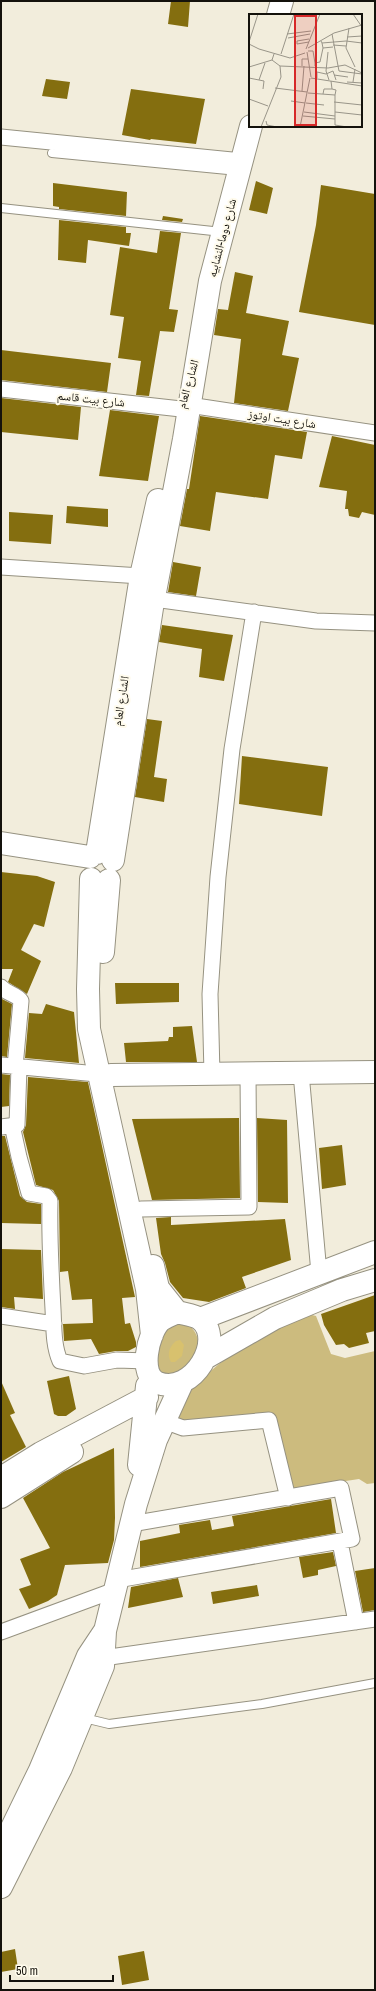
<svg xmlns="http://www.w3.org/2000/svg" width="376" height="1991" font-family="'Archivo Narrow','Noto Naskh Arabic',sans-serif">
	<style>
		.green { fill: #ccbb7e }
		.water { fill: #d8c16e }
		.building { fill: #846e0f }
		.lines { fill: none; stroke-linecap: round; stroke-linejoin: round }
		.lane-casing { stroke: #969281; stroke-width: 10 }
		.street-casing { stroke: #969281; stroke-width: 17 }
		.secondary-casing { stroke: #969281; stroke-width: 24 }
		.lane { stroke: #fff; stroke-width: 8 }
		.street { stroke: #fff; stroke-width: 15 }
		.secondary { stroke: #fff; stroke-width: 22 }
		.labels { text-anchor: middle; stroke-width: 4; stroke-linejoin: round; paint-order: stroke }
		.street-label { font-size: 12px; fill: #14120c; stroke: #fffbec }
		.inset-road { fill: none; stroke: #999589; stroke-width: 1 }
		.view { fill: #d62828; fill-opacity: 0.15; stroke: #d62828; stroke-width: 2 }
		.inset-edge { fill: none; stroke: #14120c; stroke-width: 2 }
	</style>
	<rect width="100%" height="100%" fill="#f2eddc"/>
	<path class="green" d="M312,1315l4,1 15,38 14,4 30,-7v132l-8,1 -8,-5 -66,10 -20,-72 -94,7 -5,-5 21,-35 24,-20 41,-29z
		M185,1322c11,8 14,15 14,29l-20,26 -20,-4 -5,-23c9,-15 12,-27 31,-28z"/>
	<path class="water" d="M180,1340l4,5 -2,11 -7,6h-4c-5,-8 -1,-16 5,-21z"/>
	<path class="building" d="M171,1h19l-2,26 -20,-3z
		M46,79l24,3 -3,17 -25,-3z
		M131,89l74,10 -9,45 -45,-5 -1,1 -28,-5z
		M256,181l17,7 -6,26 -18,-4z
		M53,183l74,9 -1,24 -67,-7v-2l-6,-1z
		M321,185l54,9v131l-76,-13 17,-87z
		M163,216l20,3 -1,3 -20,-2z
		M59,220l67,7v6h5l-2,13 -41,-6 -2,23 -28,-3z
		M160,231l21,2 -12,76 9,1 -4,22 -14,-1 -11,65 -13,-1 5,-34 -23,-3 6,-41 -14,-2 10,-68 37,6z
		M235,272l18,4 -7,37 43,8 -7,34 17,3 -11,53 -54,-8 7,-64 -27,-4 4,-26 10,1z
		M1,350l110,13 -4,29 -106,-12z
		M1,398l80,9 -3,33 -77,-8z
		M110,410l49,6 -11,65 -49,-5z
		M200,416l107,16 -5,27 -27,-4 -7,44 -52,-7 -6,39 -30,-5 7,-37h2z
		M332,436l43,9v70l-13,-3 -3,6 -10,-2 -1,-7h-3l2,-18 -28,-4z
		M67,506l41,3v18l-42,-4z
		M9,512l44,3 -2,29 -42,-3z
		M173,562l28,5 -5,29 -28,-4z
		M162,625l71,10 -9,46 -25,-4 3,-28 -43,-7z
		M147,719l15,2 -8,56 13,2 -3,23 -29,-5z
		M242,756l86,11 -6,49 -83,-12z
		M1,872l36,4 18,6 -11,45 -10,-3 -13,26 20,11 -14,33 -19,-12 5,-13h-12z
		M115,983h64v19l-63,2z
		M2,999l10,5 -5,53 -6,-1z
		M46,1004l28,8 5,51 -54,-5 4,-45 13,1z
		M192,1026l5,36h-71l-2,-19 44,-2 1,-4h4v-10z
		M1,1074l9,1 -1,31 -8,1z
		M28,1077l60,5 47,215 -13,1 3,26 5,-1 6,19v5l-8,4h-12l-17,3 -8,-15 -27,2 -1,-17 30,-1 -1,-24 -20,1 -4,-29 -8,1 -1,-71 -6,-11 -17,-5 -13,-53 3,-7z
		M239,1118l1,80 -88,2 -20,-81z
		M257,1118l30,2 1,83 -30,-1z
		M1,1136h4l15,60 7,6 14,2v20l-40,-1z
		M342,1145l4,40 -24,4 -3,-41z
		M171,1217v8l114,-6 6,41 -49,17 4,11 -37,14 -26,-4 -13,-16 -5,-19 -4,-9 -5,-36z
		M1,1249l40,1 2,49 -29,-2 1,12 -14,-2z
		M375,1295v36l-9,2 3,10 -20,5 -5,-4 -8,1 -12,-20 -3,-11z
		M69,1376l7,33 -10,7h-8l-4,-2 -7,-33z
		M1,1381l14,32 -5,2 16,32 -25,15z
		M114,1448l1,70 -1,22 -6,23 -43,2 -8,30 -9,6 -19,8 -10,-20 12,-4 -11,-26 30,-11 -27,-50 40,-26z
		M331,1499l5,34 -196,34v-26l40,-8 -1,-8 31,-5 2,10 22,-4 -2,-10z
		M333,1552l3,14 -18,4v5l-15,3 -4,-21z
		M375,1568v42l-12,2 -8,-41z
		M178,1578l5,19 -55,11 3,-21z
		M257,1585l2,11 -46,8 -2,-12z
		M15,1949l3,20 -17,3v-20z
		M144,1951l5,29 -27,5 -4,-29z"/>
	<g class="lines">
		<defs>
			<path id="lane" d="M52,153l186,18
				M1,208l221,24
				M84,1718l25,6 153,-20 113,-21"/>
			<path id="street" d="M1,137l241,24
				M1,389l180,20
				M189,405l186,28
				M1,567l140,9
				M154,599l162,22 59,2
				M1,987c6,7 16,7 20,14l-6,66
				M1,1065l107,10
				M301,1073l18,200
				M212,1074l-2,-80 8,-117 14,-128 22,-137
				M12,1125l7,32 10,36 17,3 4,5c-1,36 1,72 3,108 1,17 0,36 7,52l24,5 33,-6 30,1
				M1,1127l16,-2 2,-58
				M141,1209l108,-2 -1,-134
				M1,1316l53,8
				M164,1421l19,7 86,-8 19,78
				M340,1542l16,80
				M117,1580l235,-41 -11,-51 -210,36
				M1,1632l114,-42
				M103,1658l272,-39"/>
			<path id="secondary" d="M278,15l4,-14
				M1,843l89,14
				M97,853l44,-277 17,-76
				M113,860l39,-252 32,-169 26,-158 41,-155
				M91,879l-3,110 1,40 58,260 5,46
				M103,952l6,-72
				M111,1075l264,-3
				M153,1266l5,22 19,24
				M177,1312c6,2 17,3 23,7 26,20 -7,77 -42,64 -20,-7 -10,-50 2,-62 5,-4 12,-6 17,-9z
				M200,1319l175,-67
				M207,1357l68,-39 67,-28 33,-10
				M139,1465l8,-79
				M1,1478l40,-25 106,-56
				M1,1497l71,-45
				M1,1850l39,-80 48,-114 16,-24
				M1,1887l60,-119 42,-102 2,-35 31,-127 20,-64 26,-57"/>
		</defs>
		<use href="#lane" class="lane-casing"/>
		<use href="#street" class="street-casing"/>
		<use href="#secondary" class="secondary-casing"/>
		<use href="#lane" class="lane"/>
		<use href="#street" class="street"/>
		<use href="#secondary" class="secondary"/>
	</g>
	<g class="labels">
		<g class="street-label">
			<text transform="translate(222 238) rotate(-75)" y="4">شارع دوما-النشابيه</text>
			<text transform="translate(188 384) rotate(-74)" y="4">الشارع العام</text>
			<text transform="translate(91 399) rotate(6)" y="4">شارع بيت قاسم</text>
			<text transform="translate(282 419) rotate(9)" y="4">شارع بيت اوتوز</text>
			<text transform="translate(121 701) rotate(-81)" y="4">الشارع العام</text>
		</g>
	</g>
	<g transform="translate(249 14)">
		<rect width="113" height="113" fill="#f2eddc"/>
		<path class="inset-road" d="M104,0l9,13M100,14l-3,20 9,19M38,20l24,-3M83,20l7,37 23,3M98,23l15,-1M39,24l22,-4M72,27l1,2 24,-2M97,27l16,2M0,28l9,-28M73,29l1,5 10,-1M0,30l10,5 31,9 15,-5M48,30v-3l12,-2M48,30l12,-2M84,31l13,1M59,34l26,-15 28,-8M57,35l14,-35M59,37h5l2,12M58,38l4,25M79,38l-2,19 3,9M32,40l13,-40M31,52l48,2 17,-3 17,8M53,52v-7h6M66,52v-3l5,-1 3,-14M0,53l23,-7M85,61l14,2M0,64l15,3 -1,8M62,64l51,8M68,64v-6l9,2 7,-3 3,9M10,66l6,-17M98,68l15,1M104,68l2,-13M26,74l32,4M53,77l2,-25M59,79l27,2 1,-5 -4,-1 -1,-8M74,80l1,-5h8M86,81v30l12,2M0,85l19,7M42,87l14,2M85,88l28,3M57,89l18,2M55,98l31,4M86,98l27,3M54,102l32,3M17,107l1,4 10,2M12,113l20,-50 -1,-11 -8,-6 2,-6M51,113l10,-49"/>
		<path class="view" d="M46,2h21v109h-21z"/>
		<rect width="113" height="113" class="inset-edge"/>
	</g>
	<rect width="376" height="1991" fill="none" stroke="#14120c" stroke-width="4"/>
	<path d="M10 1975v6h103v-6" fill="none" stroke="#14120c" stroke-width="2"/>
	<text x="16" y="1975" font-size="12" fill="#14120c" stroke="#fffbec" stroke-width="3" paint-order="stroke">50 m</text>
</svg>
